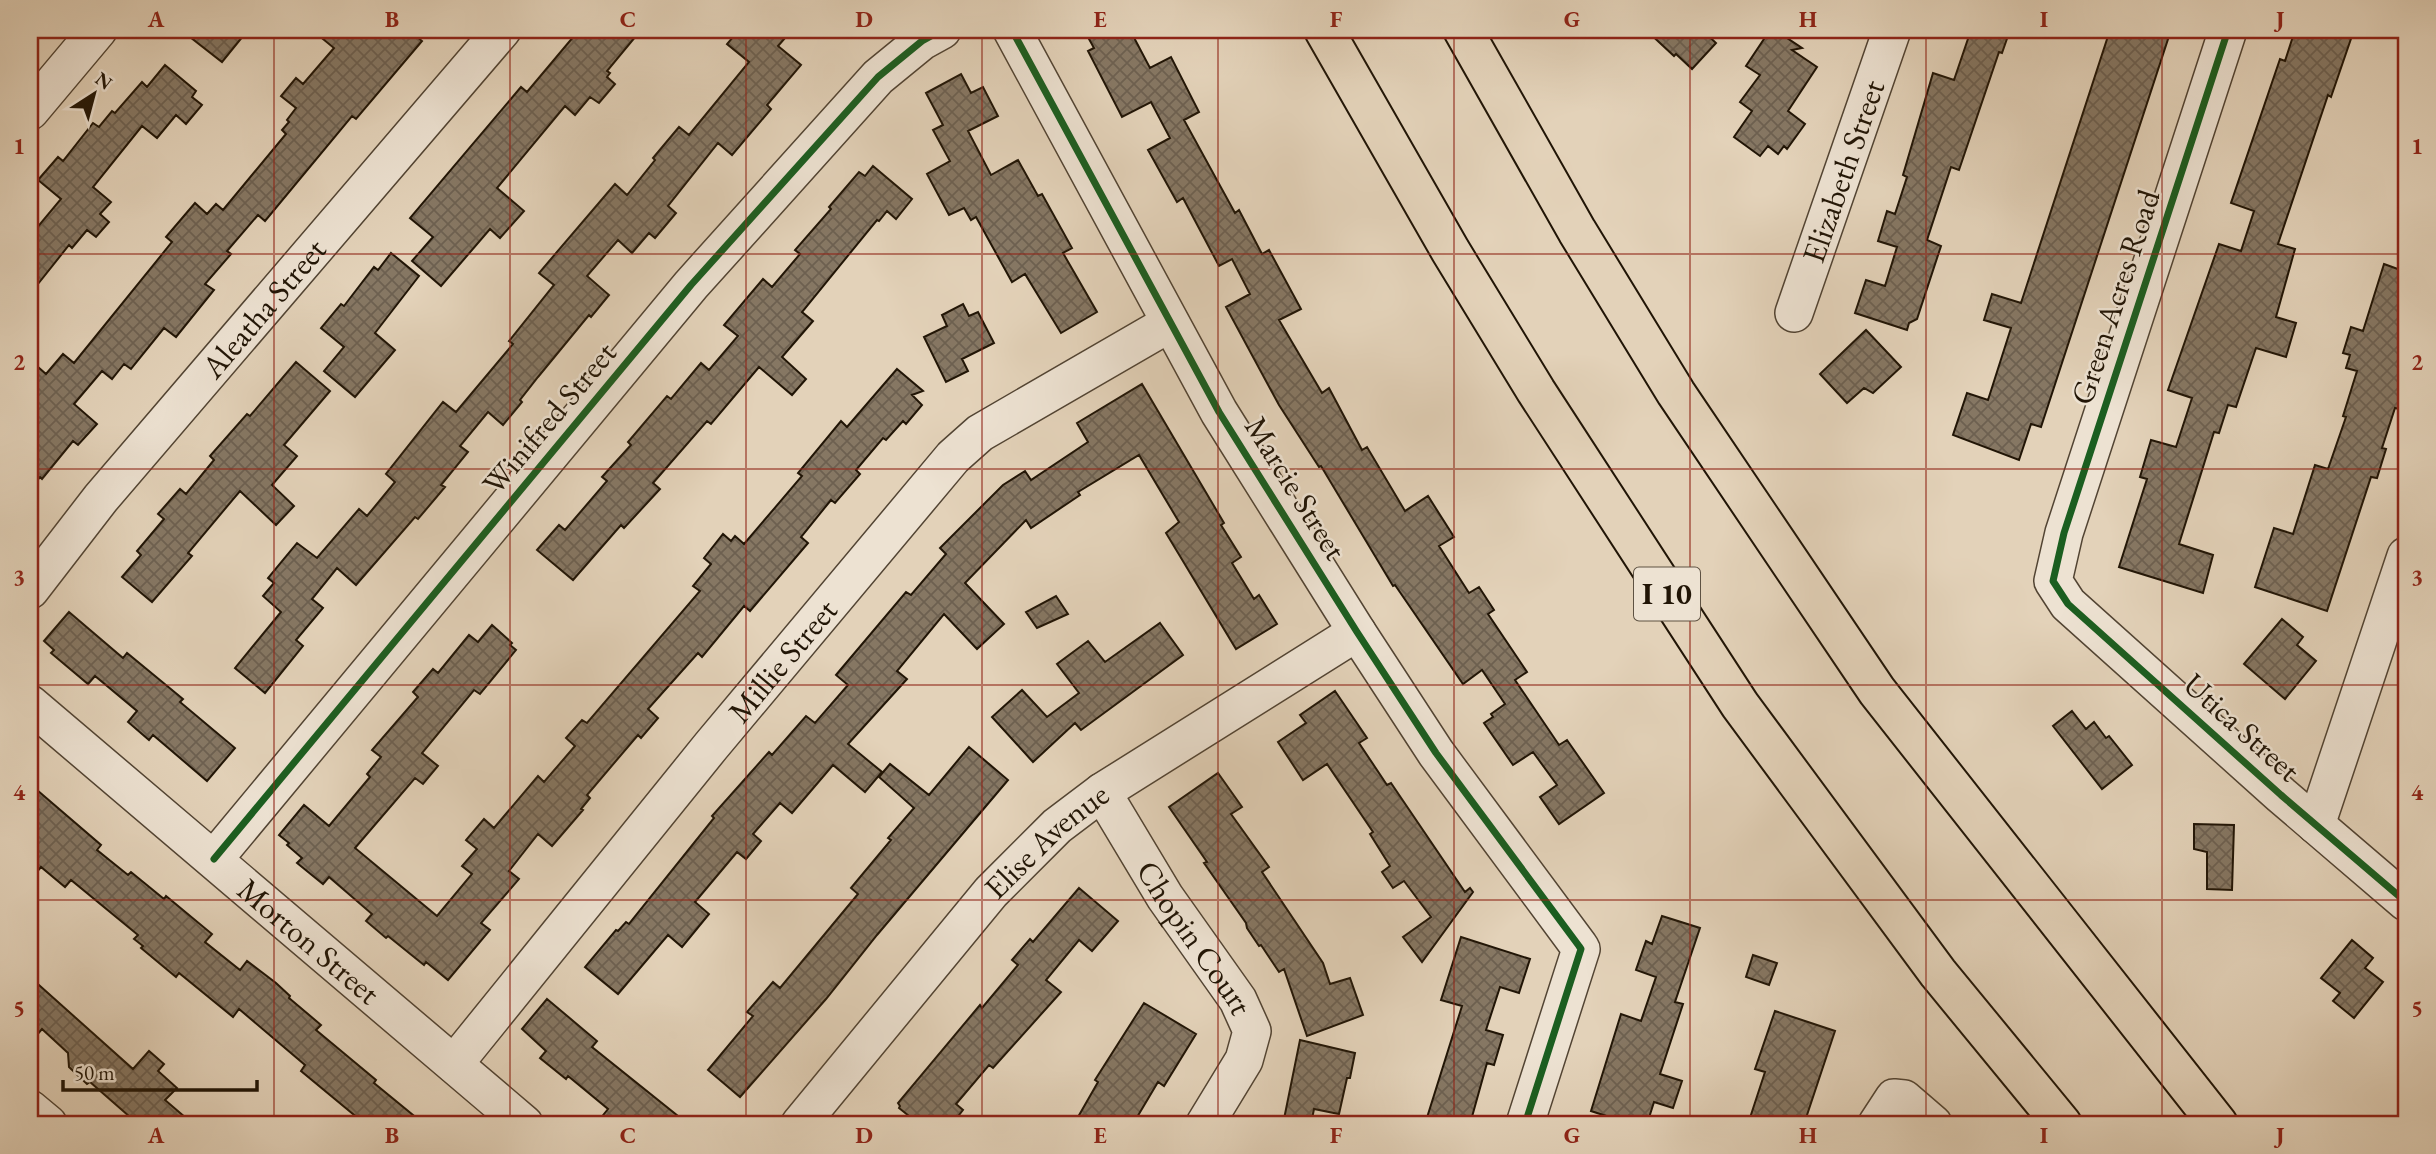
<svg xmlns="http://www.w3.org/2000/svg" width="2436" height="1154" font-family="'EB Garamond',serif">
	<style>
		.building { fill: url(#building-cross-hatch); stroke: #211506; stroke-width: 2 }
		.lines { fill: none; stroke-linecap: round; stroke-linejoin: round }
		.minor-casing { stroke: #524433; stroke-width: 40 }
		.highway-casing { stroke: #211506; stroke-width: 42 }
		.minor { stroke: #ede2d2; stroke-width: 37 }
		.highway { stroke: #e3d2b9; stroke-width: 38 }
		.cycleway-casing { stroke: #ede2d2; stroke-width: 11 }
		.cycleway { stroke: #1b5e20; stroke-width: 7 }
		.grid { fill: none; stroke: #8f2418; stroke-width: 2; stroke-opacity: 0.55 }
		.labels { text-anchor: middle; stroke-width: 5; stroke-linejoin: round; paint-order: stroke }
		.shield { fill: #ede2d2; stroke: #5e5243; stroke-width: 2 }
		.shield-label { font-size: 30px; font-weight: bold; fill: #211506 }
		.street-label { font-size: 32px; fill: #211506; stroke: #ede2d2 }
		.neatline { fill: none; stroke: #8f2418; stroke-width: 2.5 }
		.grid-label { font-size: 23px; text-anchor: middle; font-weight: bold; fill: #8f2418 }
	</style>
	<defs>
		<pattern id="building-cross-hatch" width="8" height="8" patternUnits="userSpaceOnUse" patternTransform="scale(1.75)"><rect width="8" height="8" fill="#867763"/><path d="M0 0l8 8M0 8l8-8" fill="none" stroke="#6d6050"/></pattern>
	</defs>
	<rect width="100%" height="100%" fill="#e3d2b9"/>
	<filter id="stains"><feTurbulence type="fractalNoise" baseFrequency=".00286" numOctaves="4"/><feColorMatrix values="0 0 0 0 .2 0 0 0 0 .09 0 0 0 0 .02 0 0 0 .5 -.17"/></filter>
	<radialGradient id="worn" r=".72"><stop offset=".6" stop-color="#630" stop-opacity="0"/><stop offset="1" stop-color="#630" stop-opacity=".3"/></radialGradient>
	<path class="building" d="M181,30h67l-26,32z
		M312,30h97l13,11 -66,78 -4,-3 -87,105 -7,-6 -31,36 4,3 -26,30 9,6 -38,47 -12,-9 -33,41 -7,-5 -12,15 -10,-8 -28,33 23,20 -19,21 -5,-4 -31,38 -2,-2 -10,12v-129l16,14 17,-20 11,9 98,-121 -6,-5 29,-34 12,11 9,-10 7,6 63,-76 -4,-4 7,-8 -2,-2 9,-12 -15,-12 15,-18 7,6 31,-36z
		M579,30h62l-34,41 3,2 -3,4 8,7 -16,19 -9,-6 -15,18 -10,-9 -68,82 27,23 -24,27 -10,-9 -49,57 -29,-25 21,-24 -23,-19 111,-131 6,5z
		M739,30h53l-14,16 23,19 -34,40 4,4 -39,46 -14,-12 -50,63 8,7 -21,25 -6,-5 -17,20 -14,-13 -31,36 22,19 -18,22 -2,-2 -51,62 -18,23 2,2 -19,23 -15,-13 -28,34 8,6 -27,33 4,2 -27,32 -3,-2 -59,68 -19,-17 -25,31 11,9 -27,32 7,6 -38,47 -30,-25 46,-56 -18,-16 11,-13 -6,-5 29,-35 20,15 42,-49 8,7 28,-34 -9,-8 57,-72 13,10 57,-68 -4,-3 45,-56 -15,-12 76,-89 12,11 28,-35 -2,-2 26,-31 10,8 60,-73 -22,-18z
		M1084,30h46l20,38 21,-11 28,55 -15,8 51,93 4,-3 23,44 7,-4 32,59 -22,11 43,73 7,-5 33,62 5,-3 38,64 23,-15 26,41 -15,9 30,47 10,-6 15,23 -6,4 39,58 -12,8 44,65 8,-5 37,53 -45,31 -19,-27 17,-12 -24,-33 -20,13 -29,-42 9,-6 -2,-3 14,-10 -23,-34 -19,14 -68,-99 -2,1 -72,-120 -2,1 -40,-62 -53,-98 24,-13 -18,-35 -13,7 -36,-68 -6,4 -29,-52 22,-12 -19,-36 -29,15 -34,-66 6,-3z
		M1646,30h56l14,13 -24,26 -16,-15 -2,2z
		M1770,30h5l27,18 -10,2 25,17 -29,44 17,13 -18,25 -3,-3 -6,8 -10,-8 -8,10 -26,-19 18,-26 -12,-9 20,-27 -14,-9z
		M1971,30h39l-8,23 -3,-1 -40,118 -8,-3 -24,73 14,6 -24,73 -8,4 -2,7 -52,-17 11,-33 19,6 12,-39 -19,-6 9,-30 8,3 12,-37 -4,-2 30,-102 21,7z
		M2110,30h61l-130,397 -10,-3 -12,36 -66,-25 14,-42 21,7 23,-72 -27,-8 8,-26 29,9z
		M2295,30h59l-23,67 -3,-2 -50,149 17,5 -19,68 20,6 -10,34 -30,-9 -20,59 -8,-2 -9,28 -5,-1 -35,112 34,11 -10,38 -84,-26 28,-88 -7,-2 11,-37 25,7 16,-49 -24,-8 51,-146 22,7 13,-40 -23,-8 49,-144 5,2z
		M165,65l31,26 -4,6 10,8 -16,19 -10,-9 -19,23 -15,-12 -49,61 18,15 -11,12 9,8 -13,15 -9,-7 -15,18 -3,-3 -39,49v-58l31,-37 -23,-19 20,-23 5,4 30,-38 6,4 13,-16 3,2 27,-31 5,5z
		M961,74l10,19 12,-6 15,29 -30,15 23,44 27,-15 20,36 4,-2 30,54 -9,5 34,59 -36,21 -36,-59 -13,8 -36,-65 -5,3 -7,-12 -15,7 -22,-41 23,-13 -17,-31 10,-5 -17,-32z
		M873,166l39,33 -16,20 -9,-8 -8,10 -2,-1 -75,92 11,9 -31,36 24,22 -14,16 -33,-28 -48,57 -4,-3 -54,62 7,6 -36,39 -3,-3 -48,55 -36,-30 22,-25 6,5 42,-49 -5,-4 29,-32 -3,-3 39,-46 4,3 30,-36 8,7 29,-34 -14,-11 39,-46 9,8 28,-33 -5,-4 36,-41 -2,-2 30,-35 6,4z
		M391,253l28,23 -44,57 20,17 -40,47 -31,-26 20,-24 -23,-19 20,-24 3,2 30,-39 4,3z
		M2384,264l22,8v116l-7,21 -4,-1 -13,40 4,1 -9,29 -6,-1 -44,134 -72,-24 19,-59 19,6 22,-69 13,4 18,-52 -3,-1 14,-45 -11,-3 4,-13 -7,-2 8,-26 12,4z
		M963,304l6,12 9,-4 16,31 -32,16 6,12 -22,11 -22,-45 23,-11 -5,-11z
		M1866,330l35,37 -28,26 -9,-5 -17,15 -27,-29z
		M296,362l34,29 -46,54 13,11 -25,29 22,21 -18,19 -36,-34 -52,62 4,3 -40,46 -30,-25 19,-22 -4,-4 27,-32 -6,-5 22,-25 6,5 28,-34 -4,-4 37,-42 3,2z
		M897,369l26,22 -11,4 10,10 -16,19 -3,-3 -17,19 -3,-2 -27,32 4,4 -25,29 -4,-3 -30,37 7,6 -58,68 -6,-5 -42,51 -4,-4 -50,56 10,9 -17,20 -3,-3 -51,60 3,3 -9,11 2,1 -31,36 -14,-12 -29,37 10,8 -38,44 9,7 -42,50 -22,-18 -2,3 -36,-29 -2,2 -20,-17 6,-7 -43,-37 -6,7 -26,-21 5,-5 -15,-13 2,-2 -10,-8 25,-30 25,21 41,-49 -3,-3 14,-17 -9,-7 46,-53 -5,-5 20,-23 5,4 31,-38 9,7 14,-17 20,18 -2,2 6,5 -36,44 -6,-4 -52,63 16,13 -15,18 -8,-6 -60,70 82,68 35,-42 -10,-8 15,-17 -11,-9 18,-21 10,9 44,-52 6,6 31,-36 -9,-8 16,-18 5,3 113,-132 -7,-5 18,-22 -7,-6 19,-24 8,7 4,-5 9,8 58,-68 -4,-3 43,-52 6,6z
		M1142,384l82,139 -3,2 20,32 -9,6 22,36 5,-4 18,29 -41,25 -70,-116 13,-11 -40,-67 -61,37 2,3 -49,33 -5,-8 -61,63 39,41 -27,25 -33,-35 -47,57 10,8 -59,65 34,28 -17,20 -32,-27 -41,48 -12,-10 -27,31 8,7 -15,18 -9,-7 -42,50 14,12 -27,33 -14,-12 -50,59 -33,-27 31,-37 2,1 8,-9 3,2 85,-106 -2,-2 57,-64 3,3 34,-39 9,7 33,-38 -12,-10 70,-83 5,3 35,-41 -6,-6 63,-63 22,-14 6,9 57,-38 -11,-19z
		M1056,596l12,18 -31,14 -11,-16z
		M69,612l54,46 4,-5 56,46 -3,3 55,46 -28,33 -54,-46 -4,5 -21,-18 9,-11 -42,-35 -7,8 -37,-31 3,-3 -10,-9z
		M2282,619l21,18 -6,8 19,16 -31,38 -41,-35z
		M1160,623l23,32 -102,75 -6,-7 -42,39 -41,-45 30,-27 25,27 32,-24 -22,-29 31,-23 17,21z
		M1335,691l32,47 -8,5 28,42 4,-2 74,109 5,-4 3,4 -51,70 -19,-25 28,-20 -27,-36 -11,7 -11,-16 8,-6 -20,-32 3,-2 -46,-68 -24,16 -25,-38 28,-19 -6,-8z
		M2072,711l14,18 8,-7 12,16 3,-2 23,29 -30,24 -49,-63z
		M969,747l39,33 -131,155 -51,64 -86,98 -32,-27 45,-54 -6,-4 26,-30 7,6 78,-94 -7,-6 40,-48 -3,-2 26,-30 -35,-31 11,-13 39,31z
		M1218,773l24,34 -11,7 38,53 -7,5 61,91 7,21 20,-6 13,37 -56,21 -23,-67 -5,3 -18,-27 -2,1 -12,-18 -1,-5 -42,-60 3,-1 -38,-55z
		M30,784l71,61 -4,5 31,25 3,-3 33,27 2,-3 46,38 -7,8 35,28 7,-9 29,22 14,13 -1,2 32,27 -5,5 60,50 -2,3 50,41h-59l-64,-53 4,-6 -66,-56 -6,8 -54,-44 -3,4 -35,-29 2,-2 -9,-7 4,-4 -67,-55 -6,7 -24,-20 -11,13z
		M2194,824l40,1 -2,65 -25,-1v-37l-13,-3z
		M1079,888l39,33 -26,30 -13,-11 -33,40 15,12 -68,76 -4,-3 -33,39 7,6 -11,14h-33l-20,-16 1,-2 -2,-3 82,-98 2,3 36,-43 -6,-5 18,-21 3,3z
		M1662,916l38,12 -25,74 8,2 -23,70 22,7 -9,27 -19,-6 -7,22h-16l-40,-13 30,-97 20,7 15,-44 -20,-7 10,-29 6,3z
		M1461,937l69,22 -11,34 -19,-6 -14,43 17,5 -9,30 -7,-2 -17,61h-45l37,-118 -21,-6z
		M2352,940l21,18 -8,10 18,14 -29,36 -21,-17 7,-8 -19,-15z
		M1753,955l24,8 -8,22 -23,-8z
		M30,977l103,92 16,-18 15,13 -6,7 19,17 -12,12 28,24h-55l-48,-42 -3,2 -18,-17 -1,-14 -26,-24 -12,14z
		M547,999l50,42 -5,6 96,77h-92l12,-15 -40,-33 -2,3 -26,-21 6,-7 -24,-22z
		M1144,1003l52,31 -32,52 -6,-4 -25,42h-59l24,-42 -3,-2z
		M1775,1011l60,20 -31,93h-56l17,-52 -10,-3z
		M1300,1040l55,13 -5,25h-3l-8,36 -25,-5 -3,15h-28z"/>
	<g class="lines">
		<defs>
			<g id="minor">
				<path d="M1012,30l207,382 138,220 79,121 143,193 2,3 -56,175"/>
				<path d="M2228,30l-164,503 -11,48 15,23 213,191 125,107"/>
				<path d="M30,111l68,-81"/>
				<path id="s1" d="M1794,313l98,-283"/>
				<path id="s2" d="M30,590l71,-92 401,-468"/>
				<path id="s3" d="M30,704l494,420"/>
				<path id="s4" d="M1102,792l63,105 73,103 14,31 -8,29 -39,64"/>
				<path d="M2316,825l90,-269"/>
				<path d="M214,859l477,-574 187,-208 44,-36 20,-11"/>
				<path id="s5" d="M454,1064l257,-318 242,-289 27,-24 190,-110"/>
				<path d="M30,1109l18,15"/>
				<path id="s6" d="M800,1124l191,-232 66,-66 45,-34 255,-160"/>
				<path d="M1877,1124l17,-26 10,1 29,25"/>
			</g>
			<path id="highway" d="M1324,30l126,220 86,141 204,314 198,268 124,151
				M1463,30l114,201 99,162 201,298 341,433"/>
		</defs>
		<use href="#minor" class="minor-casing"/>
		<use href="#highway" class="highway-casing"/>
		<use href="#minor" class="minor"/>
		<use href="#highway" class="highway"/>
		<defs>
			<path id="cycleway" d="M1012,30l207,382 138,220 79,121 143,193 2,3 -56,175
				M2228,30l-164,503 -11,48 15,23 213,191 125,107
				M214,859l477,-574 187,-208 44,-36 20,-11"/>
		</defs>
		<use href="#cycleway" class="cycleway-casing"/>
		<use href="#cycleway" class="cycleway"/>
	</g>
	<path class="grid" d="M274,30v1094M510,30v1094M746,30v1094M982,30v1094M1218,30v1094M1454,30v1094M1690,30v1094M1926,30v1094M2162,30v1094M30,254h2376M30,469h2376M30,685h2376M30,900h2376"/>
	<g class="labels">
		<rect class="shield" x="1634" y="567.5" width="66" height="53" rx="5"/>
		<g class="shield-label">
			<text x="1667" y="604">I 10</text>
		</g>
		<g class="street-label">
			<text dy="11" stroke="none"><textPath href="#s1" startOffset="150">Elizabeth Street</textPath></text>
			<text transform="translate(2115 297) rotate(-72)" y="11">Green Acres Road</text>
			<text dy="11" stroke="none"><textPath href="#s2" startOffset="366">Aleatha Street</textPath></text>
			<text transform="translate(549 418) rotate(-50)" y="11">Winifred Street</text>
			<text transform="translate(1296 488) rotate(58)" y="11">Marcie Street</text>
			<text dy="11" stroke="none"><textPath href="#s5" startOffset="520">Millie Street</textPath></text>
			<text transform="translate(2242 727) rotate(42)" y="11">Utica Street</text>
			<text dy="11" stroke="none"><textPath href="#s6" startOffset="376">Elise Avenue</textPath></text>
			<text dy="11" stroke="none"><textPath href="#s4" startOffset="173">Chopin Court</textPath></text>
			<text dy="11" stroke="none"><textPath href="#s3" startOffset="366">Morton Street</textPath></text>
		</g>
	</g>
	<rect width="2436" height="1154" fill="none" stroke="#e3d2b9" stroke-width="77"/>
	<g transform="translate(94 94) rotate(36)" stroke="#ede2d2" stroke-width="5" paint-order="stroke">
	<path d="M0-5L12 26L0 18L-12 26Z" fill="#211506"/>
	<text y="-10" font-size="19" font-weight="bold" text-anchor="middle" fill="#211506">N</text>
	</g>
	<path d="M63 1080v10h194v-10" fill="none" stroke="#211506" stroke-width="3.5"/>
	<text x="74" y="1080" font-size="21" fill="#211506" stroke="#ede2d2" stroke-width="5" paint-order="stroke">50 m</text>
	<rect x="38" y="38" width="2360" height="1078" class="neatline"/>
	<g class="grid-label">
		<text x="156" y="27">A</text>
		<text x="392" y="27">B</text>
		<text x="628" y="27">C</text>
		<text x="864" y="27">D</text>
		<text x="1100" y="27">E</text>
		<text x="1336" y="27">F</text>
		<text x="1572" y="27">G</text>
		<text x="1808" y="27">H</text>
		<text x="2044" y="27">I</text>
		<text x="2280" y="27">J</text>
		<text x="19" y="154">1</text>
		<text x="2417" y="154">1</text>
		<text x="19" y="370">2</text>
		<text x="2417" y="370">2</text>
		<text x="19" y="585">3</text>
		<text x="2417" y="585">3</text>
		<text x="19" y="800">4</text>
		<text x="2417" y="800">4</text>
		<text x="19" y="1016">5</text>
		<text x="2417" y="1016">5</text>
		<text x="156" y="1143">A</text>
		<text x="392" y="1143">B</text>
		<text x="628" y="1143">C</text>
		<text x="864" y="1143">D</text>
		<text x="1100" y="1143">E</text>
		<text x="1336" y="1143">F</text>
		<text x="1572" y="1143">G</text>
		<text x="1808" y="1143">H</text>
		<text x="2044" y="1143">I</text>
		<text x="2280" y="1143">J</text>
	</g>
	<rect width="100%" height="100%" filter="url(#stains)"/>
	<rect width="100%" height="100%" fill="url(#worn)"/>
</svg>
